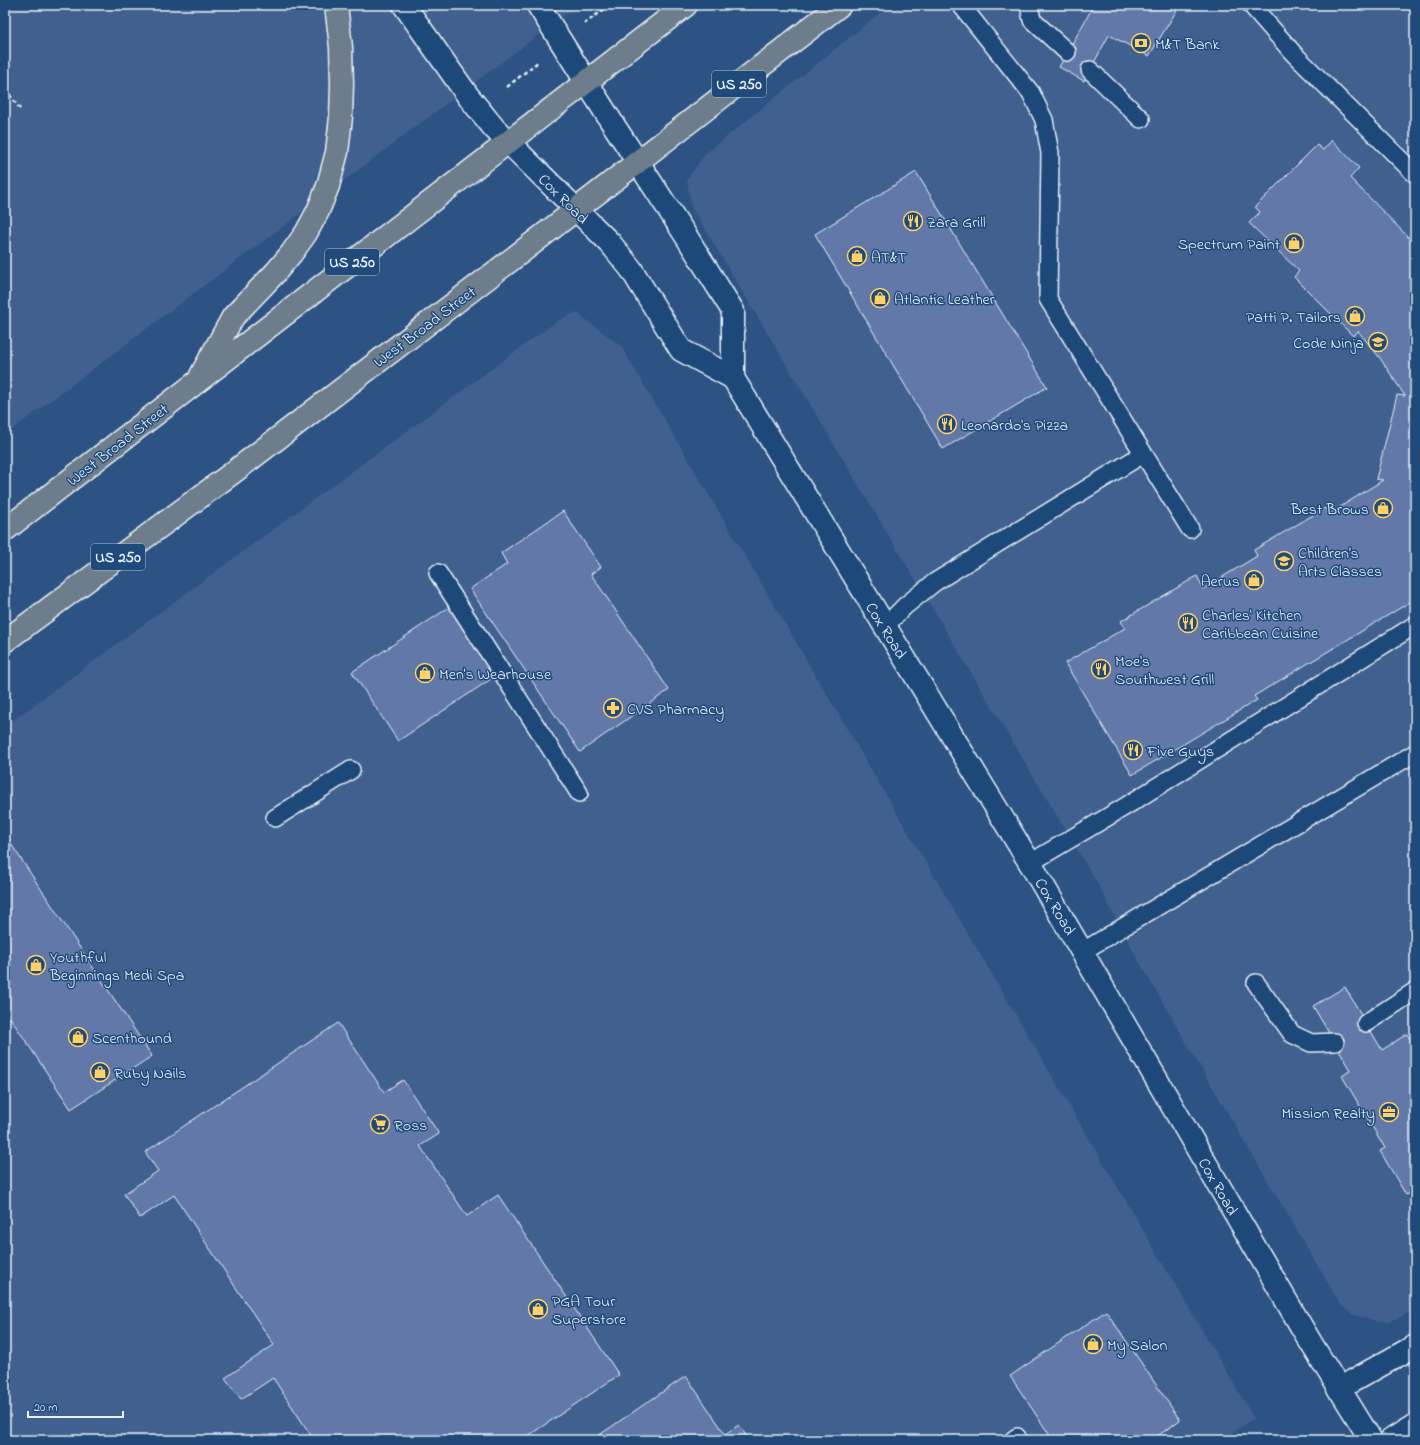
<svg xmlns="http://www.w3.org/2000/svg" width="1420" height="1445" font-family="'Indie Flower',sans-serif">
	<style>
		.built { fill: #3f6190 }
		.building { fill: #6278a9; stroke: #e8f1f8 }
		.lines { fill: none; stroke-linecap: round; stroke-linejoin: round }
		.lane-casing { stroke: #e8f1f8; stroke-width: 20 }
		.secondary-casing { stroke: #e8f1f8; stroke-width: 25 }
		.primary-casing { stroke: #e8f1f8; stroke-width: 25 }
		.path { stroke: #e8f1f8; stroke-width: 2.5; stroke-dasharray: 4 3; stroke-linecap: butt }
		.lane { stroke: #1f4a7a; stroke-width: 17 }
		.secondary { stroke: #1f4a7a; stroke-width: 22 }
		.primary { stroke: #6d7d8c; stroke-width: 22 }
		.labels { text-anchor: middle; stroke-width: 3; stroke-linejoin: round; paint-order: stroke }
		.shield { fill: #1f4a7a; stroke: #acbfd2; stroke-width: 1 }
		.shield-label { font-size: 15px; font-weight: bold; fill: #e8f1f8 }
		.poi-label { font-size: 16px; fill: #e8f1f8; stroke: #1f4a7a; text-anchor: start }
		.street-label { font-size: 16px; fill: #e8f1f8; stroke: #1f4a7a }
	</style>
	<rect width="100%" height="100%" fill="#2c5383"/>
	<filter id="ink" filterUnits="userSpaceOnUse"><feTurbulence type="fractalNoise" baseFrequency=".025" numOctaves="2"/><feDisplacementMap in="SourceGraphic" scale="8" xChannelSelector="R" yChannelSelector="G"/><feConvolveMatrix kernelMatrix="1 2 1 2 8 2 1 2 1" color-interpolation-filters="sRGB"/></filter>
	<g filter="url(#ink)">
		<path class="built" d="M5,5h573l-573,430z
			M890,5h525v1304l-15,8 -11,4h-13l-13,-3 -13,-5 -10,-9 -202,-344 -42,-79 -405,-675 -4,-26 18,-26z
			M576,312l45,34 633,1072 -31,22h-1218v-714l552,-405z"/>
		<path class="building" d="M1094,5h86l-31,51 -40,-21 -25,46 -25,-14z
			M1332,140l27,28 -9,10 65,66v355l-161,97 3,4 -125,75 -67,-112 60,-35 -4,-7 76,-45 6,13 54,-33 -3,-6 71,-42 4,6 54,-34 -7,-1 21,-84 8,1 -25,-38 -22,-27 -5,5 -59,-59 5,-6 -50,-48 11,-11 -5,-5 62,-62 6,5z
			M916,172l131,215 -104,62 -128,-215z
			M563,511l38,56 -10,7 78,116 -89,62 -110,-163 37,-25 -6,-11z
			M451,606l46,69 -99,66 -46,-69z
			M5,835l147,221 -81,53 -66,-99z
			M1345,987l37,63 25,-16 8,13v142l-9,6 -26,-44 5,-3 -43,-72 9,-6 -38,-64z
			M338,1023l46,69 19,-12 36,54 -19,12 47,70 31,-21 121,180 -97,65h-208l-41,-62 -32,21 -16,-21 49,-33 -100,-150 -34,23 -16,-24 34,-23 -13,-19z
			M1106,1311l74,109 -28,20h-99l-43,-64z
			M686,1376l39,58 14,-9 10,15h-157z"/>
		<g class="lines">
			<defs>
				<path id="lane" d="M961,5l70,88 13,27 6,33 -2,146 142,230
					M1029,5l3,15 35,32
					M1251,5l43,49 121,120
					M1090,70l51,49
					M438,573l141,220
					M885,626l20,-20 30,-24 208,-128
					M275,818l76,-48
					M1030,863l96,-57 289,-181
					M1083,951l332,-198
					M1256,983l36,51 19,9 24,-1
					M1366,1023l49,-32
					M1013,1440l4,-3"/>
				<path id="secondary" d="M404,5l64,91 26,32 116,115 21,26 50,81 52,28 297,485 281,480 60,97
					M538,5l73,116 75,115 47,75v67
					M1338,1389l77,-43
					M1391,1440l24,-15"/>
				<path id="primary" d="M201,375l32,-58 42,-44 16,-19 15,-21 12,-22 10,-25 9,-34 4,-35 1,-33 -1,-37 -5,-42
					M5,530l681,-525
					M5,641l226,-167 293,-224 316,-245"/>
			</defs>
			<use href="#lane" class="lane-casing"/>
			<use href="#secondary" class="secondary-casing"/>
			<use href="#primary" class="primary-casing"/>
			<path class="path" d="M584,24l26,-19
				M507,87l32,-26
				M5,89l16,21"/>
			<use href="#lane" class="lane"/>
			<use href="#secondary" class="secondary"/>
			<use href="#primary" class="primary"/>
		</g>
	</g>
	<defs>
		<symbol id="bank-ring" viewBox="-11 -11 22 22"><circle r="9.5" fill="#1f4a7a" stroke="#ffd166" stroke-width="1.5"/><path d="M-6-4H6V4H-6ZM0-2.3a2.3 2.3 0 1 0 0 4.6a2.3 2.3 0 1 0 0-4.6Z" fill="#ffd166"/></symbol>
		<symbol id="restaurant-ring" viewBox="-11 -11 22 22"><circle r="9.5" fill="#1f4a7a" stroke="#ffd166" stroke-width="1.5"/><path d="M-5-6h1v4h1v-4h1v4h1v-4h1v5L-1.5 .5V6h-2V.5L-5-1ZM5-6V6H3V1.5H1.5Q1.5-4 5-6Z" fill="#ffd166"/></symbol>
		<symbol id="shop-ring" viewBox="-11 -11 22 22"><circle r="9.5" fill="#1f4a7a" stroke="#ffd166" stroke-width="1.5"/><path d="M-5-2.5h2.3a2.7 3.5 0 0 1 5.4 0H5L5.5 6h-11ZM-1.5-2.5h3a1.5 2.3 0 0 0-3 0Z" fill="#ffd166"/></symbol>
		<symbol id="school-ring" viewBox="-11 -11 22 22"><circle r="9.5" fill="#1f4a7a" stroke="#ffd166" stroke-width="1.5"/><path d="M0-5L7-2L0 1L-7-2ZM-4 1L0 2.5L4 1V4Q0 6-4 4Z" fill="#ffd166"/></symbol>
		<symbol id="pharmacy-ring" viewBox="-11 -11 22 22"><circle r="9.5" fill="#1f4a7a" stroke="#ffd166" stroke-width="1.5"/><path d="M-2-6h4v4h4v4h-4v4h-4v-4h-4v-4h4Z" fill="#ffd166"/></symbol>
		<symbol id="office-ring" viewBox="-11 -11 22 22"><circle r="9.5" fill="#1f4a7a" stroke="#ffd166" stroke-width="1.5"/><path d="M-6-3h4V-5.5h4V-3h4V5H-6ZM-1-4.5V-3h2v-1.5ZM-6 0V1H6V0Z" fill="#ffd166"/></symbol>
		<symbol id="supermarket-ring" viewBox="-11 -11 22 22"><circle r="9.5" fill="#1f4a7a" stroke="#ffd166" stroke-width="1.5"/><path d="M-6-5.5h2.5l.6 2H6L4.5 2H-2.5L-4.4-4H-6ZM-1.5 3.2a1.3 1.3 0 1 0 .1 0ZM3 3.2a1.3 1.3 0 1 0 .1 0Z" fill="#ffd166"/></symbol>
	</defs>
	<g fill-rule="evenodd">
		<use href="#bank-ring" x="1130" y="32" width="22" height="22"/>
		<use href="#restaurant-ring" x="902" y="210" width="22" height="22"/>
		<use href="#shop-ring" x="1283" y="232" width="22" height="22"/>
		<use href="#shop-ring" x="846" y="245" width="22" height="22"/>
		<use href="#shop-ring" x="869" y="287" width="22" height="22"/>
		<use href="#shop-ring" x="1344" y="305" width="22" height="22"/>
		<use href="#school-ring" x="1367" y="331" width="22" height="22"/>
		<use href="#restaurant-ring" x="936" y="413" width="22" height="22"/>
		<use href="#shop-ring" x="1372" y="497" width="22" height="22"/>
		<use href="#school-ring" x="1273" y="550" width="22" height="22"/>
		<use href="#shop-ring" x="1243" y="569" width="22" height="22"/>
		<use href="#restaurant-ring" x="1177" y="612" width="22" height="22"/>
		<use href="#restaurant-ring" x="1090" y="658" width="22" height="22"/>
		<use href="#shop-ring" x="414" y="662" width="22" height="22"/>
		<use href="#pharmacy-ring" x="602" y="697" width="22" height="22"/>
		<use href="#restaurant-ring" x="1122" y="739" width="22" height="22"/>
		<use href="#shop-ring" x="25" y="954" width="22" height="22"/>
		<use href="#shop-ring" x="67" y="1026" width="22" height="22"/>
		<use href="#shop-ring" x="89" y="1061" width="22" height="22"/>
		<use href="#office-ring" x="1378" y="1101" width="22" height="22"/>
		<use href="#supermarket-ring" x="369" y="1113" width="22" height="22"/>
		<use href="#shop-ring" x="527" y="1298" width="22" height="22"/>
		<use href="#shop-ring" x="1082" y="1333" width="22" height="22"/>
	</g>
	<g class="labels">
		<g class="shield">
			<rect x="712" y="71" width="54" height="26" rx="3"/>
			<rect x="325" y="249" width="54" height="26" rx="3"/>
			<rect x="91" y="544" width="54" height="26" rx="3"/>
		</g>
		<g class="shield-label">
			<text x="739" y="89">US 250</text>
			<text x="352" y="267">US 250</text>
			<text x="118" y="562">US 250</text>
		</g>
		<g class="poi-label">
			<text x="1155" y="49">M&amp;T Bank</text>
			<text x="927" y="227">Zara Grill</text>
			<text x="1280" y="249" text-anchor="end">Spectrum Paint</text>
			<text x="871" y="262">AT&amp;T</text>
			<text x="894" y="304">Atlantic Leather</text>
			<text x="1341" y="322" text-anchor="end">Patti P. Tailors</text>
			<text x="1364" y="348" text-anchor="end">Code Ninja</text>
			<text x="961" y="430">Leonardo's Pizza</text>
			<text x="1369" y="514" text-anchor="end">Best Brows</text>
			<text x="1298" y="558">Children’s<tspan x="1298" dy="18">Arts Classes</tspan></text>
			<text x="1240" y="586" text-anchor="end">Aerus</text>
			<text x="1202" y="620">Charles' Kitchen<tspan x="1202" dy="18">Caribbean Cuisine</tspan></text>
			<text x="1115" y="666">Moe's<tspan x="1115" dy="18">Southwest Grill</tspan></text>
			<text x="439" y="679">Men's Wearhouse</text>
			<text x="627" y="714">CVS Pharmacy</text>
			<text x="1147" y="756">Five Guys</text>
			<text x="50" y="962">Youthful<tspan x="50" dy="18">Beginnings Medi Spa</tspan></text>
			<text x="92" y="1043">Scenthound</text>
			<text x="114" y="1078">Ruby Nails</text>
			<text x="1375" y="1118" text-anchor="end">Mission Realty</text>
			<text x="394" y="1130">Ross</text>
			<text x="552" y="1306">PGA Tour<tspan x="552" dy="18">Superstore</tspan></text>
			<text x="1107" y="1350">My Salon</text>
		</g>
		<g class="street-label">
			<text transform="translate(564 198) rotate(45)" y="6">Cox Road</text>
			<text transform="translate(424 326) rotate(-37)" y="6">West Broad Street</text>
			<text transform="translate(117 444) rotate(-38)" y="6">West Broad Street</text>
			<text transform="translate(887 630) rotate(58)" y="6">Cox Road</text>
			<text transform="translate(1056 906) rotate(59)" y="6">Cox Road</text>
			<text transform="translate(1219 1186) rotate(60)" y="6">Cox Road</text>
		</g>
	</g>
	<rect width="1420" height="1445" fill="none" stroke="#1f4a7a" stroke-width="20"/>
	<rect x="10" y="10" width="1400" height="1425" fill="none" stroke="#e8f1f8" stroke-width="1.5" filter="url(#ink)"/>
	<path d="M28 1411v6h95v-6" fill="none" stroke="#e8f1f8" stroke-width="2"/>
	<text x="34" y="1411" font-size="12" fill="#e8f1f8" stroke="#1f4a7a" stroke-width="3" paint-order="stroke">20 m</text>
</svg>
